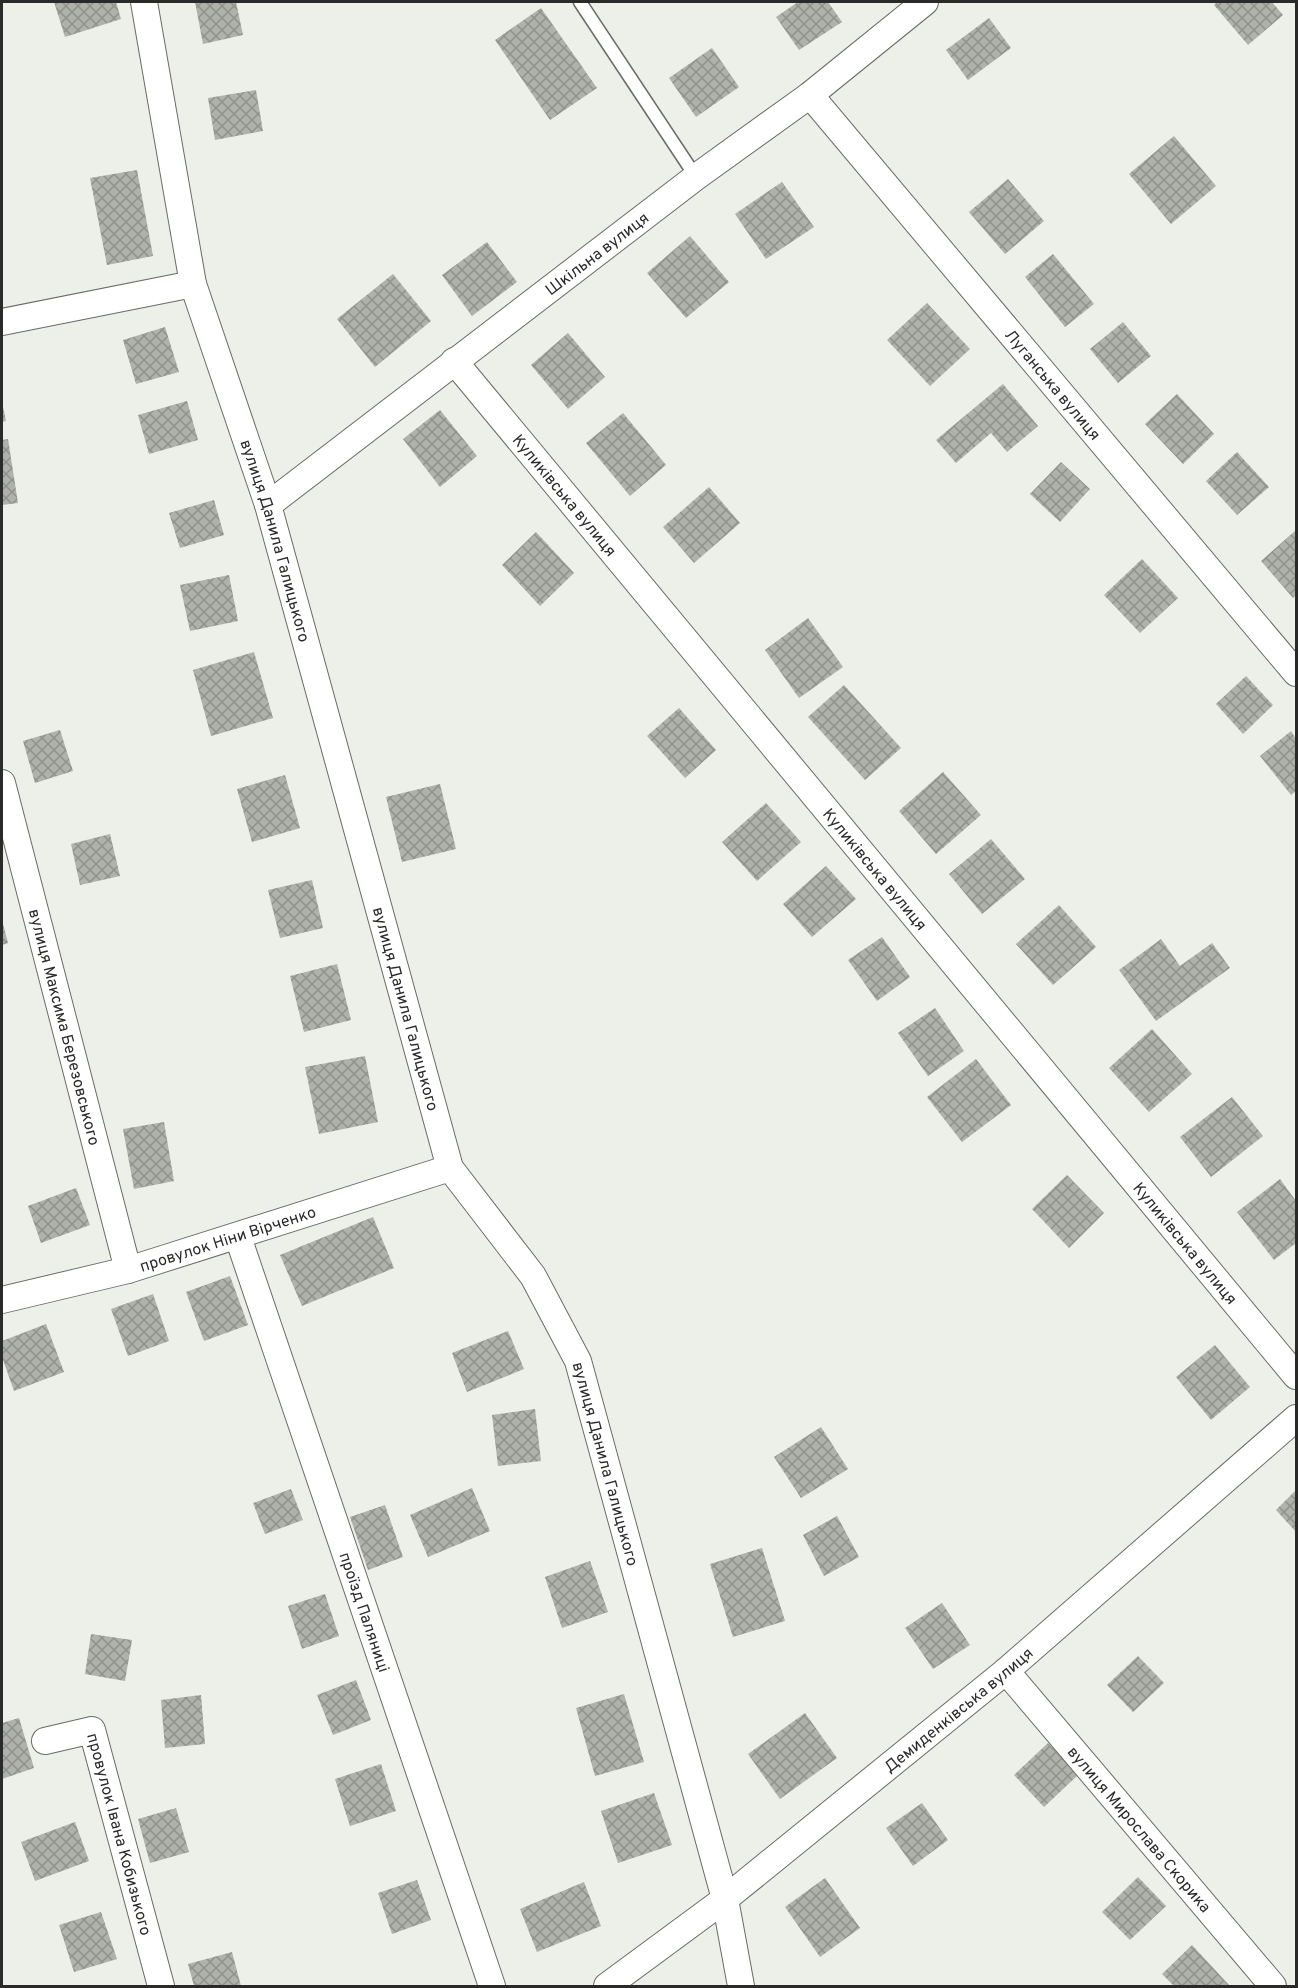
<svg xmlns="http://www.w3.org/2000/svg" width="1298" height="1988" font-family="Overpass,sans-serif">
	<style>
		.building { fill: url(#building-cross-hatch) }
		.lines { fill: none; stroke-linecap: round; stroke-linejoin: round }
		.service-casing { stroke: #696c64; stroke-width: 15 }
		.minor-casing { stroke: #696c64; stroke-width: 28 }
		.service { stroke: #fff; stroke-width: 12 }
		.minor { stroke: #fff; stroke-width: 26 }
		.labels { text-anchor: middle; stroke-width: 4.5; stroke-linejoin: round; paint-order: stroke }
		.street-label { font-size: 16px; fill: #2a2b28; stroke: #fff }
	</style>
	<defs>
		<pattern id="building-cross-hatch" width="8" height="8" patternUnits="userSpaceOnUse" patternTransform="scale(1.5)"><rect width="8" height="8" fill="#afb2aa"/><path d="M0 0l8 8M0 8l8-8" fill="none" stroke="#8f918a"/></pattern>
	</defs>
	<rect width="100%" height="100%" fill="#edf0e8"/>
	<path class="building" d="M54,2h62l5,17 -56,18z
		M195,2h41l7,33 -40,9z
		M798,2h30l14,20 -43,28 -23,-33z
		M1217,2h55l11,13 -35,30 -34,-40z
		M541,8l56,80 -47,32 -55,-80z
		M989,18l22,30 -43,32 -22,-30z
		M712,48l27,39 -43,30 -27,-39z
		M256,90l7,41 -48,9 -7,-42z
		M1174,136l42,50 -45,38 -42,-50z
		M137,170l16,86 -46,9 -17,-87z
		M1008,179l36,42 -39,33 -36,-42z
		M782,182l32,45 -48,32 -31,-45z
		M690,236l39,46 -43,36 -39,-45z
		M487,242l30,40 -45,34 -30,-41z
		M1053,254l41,50 -29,23 -40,-50z
		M393,274l38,47 -56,46 -38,-48z
		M927,303l43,46 -40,37 -43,-46z
		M1123,322l28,34 -33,27 -28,-34z
		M165,327l14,45 -43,12 -13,-44z
		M568,333l37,44 -37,32 -37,-44z
		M1003,384l35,42 -31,26 -16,-19 -35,30 -20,-23z
		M1177,394l37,40 -31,30 -38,-40z
		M187,401l11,39 -49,14 -11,-39z
		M2,402l4,19 -4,1z
		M440,410l37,46 -37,31 -37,-48z
		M623,413l43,52 -36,31 -44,-53z
		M8,439l10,64 -16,2v-65z
		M1237,452l32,35 -32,28 -31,-34z
		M1061,462l29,27 -30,33 -30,-28z
		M709,487l31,36 -46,40 -31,-36z
		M214,500l10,35 -44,13 -11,-35z
		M1296,530v65l-3,3 -32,-37z
		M536,532l38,41 -34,33 -38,-41z
		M1142,559l36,39 -38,35 -36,-38z
		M229,575l9,46 -48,10 -10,-46z
		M808,618l35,49 -44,31 -34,-48z
		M254,652l19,66 -62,18 -18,-66z
		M1246,676l27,29 -30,29 -27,-30z
		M844,685l57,63 -36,32 -57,-63z
		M679,708l37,42 -31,28 -38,-42z
		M60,730l13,41 -38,12 -12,-42z
		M1291,731l5,8v52l-5,4 -31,-39z
		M943,772l38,43 -45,39 -37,-43z
		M285,775l15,53 -48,14 -15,-53z
		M440,784l16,65 -54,13 -16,-65z
		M766,803l35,39 -44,39 -35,-39z
		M110,834l10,42 -40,9 -9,-41z
		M991,839l34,40 -43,35 -33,-40z
		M826,866l30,33 -44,38 -29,-33z
		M312,880l11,48 -43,10 -12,-48z
		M1059,905l37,42 -43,38 -37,-41z
		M2,920l6,23 -6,2z
		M882,937l28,40 -33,24 -29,-41z
		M1161,939l19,27 32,-23 18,25 -74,53 -37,-51z
		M337,964l14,56 -47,12 -14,-56z
		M935,1008l29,43 -36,25 -30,-43z
		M1152,1029l40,45 -43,38 -40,-44z
		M365,1056l13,66 -59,12 -14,-67z
		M976,1059l35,46 -49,37 -35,-45z
		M1232,1097l31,39 -52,41 -31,-40z
		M164,1122l10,59 -40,8 -11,-60z
		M1067,1175l37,38 -35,35 -37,-39z
		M1280,1179l16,22v42l-22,17 -37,-48z
		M76,1188l14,37 -49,18 -13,-37z
		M373,1217l21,51 -92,38 -22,-51z
		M230,1276l18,49 -44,16 -18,-49z
		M153,1294l16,47 -41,15 -17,-47z
		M46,1324l18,48 -50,19 -12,-34v-16z
		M508,1331l16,38 -57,23 -15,-39z
		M1215,1345l35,42 -39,33 -35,-43z
		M535,1409l6,52 -43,5 -6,-51z
		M821,1427l27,42 -47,29 -27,-41z
		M472,1488l18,43 -62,26 -18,-42z
		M291,1489l12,31 -38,14 -12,-31z
		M1296,1490v42l-20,-22z
		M385,1505l18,52 -35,13 -18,-53z
		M837,1516l22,41 -35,19 -21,-41z
		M762,1548l23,73 -52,16 -23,-73z
		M590,1561l18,51 -46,16 -17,-51z
		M325,1594l14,42 -37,13 -14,-43z
		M942,1603l28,42 -37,24 -28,-41z
		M91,1634l41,6 -7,41 -40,-7z
		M1138,1656l26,27 -31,29 -26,-27z
		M356,1680l15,40 -38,15 -16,-40z
		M624,1694l20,68 -49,14 -19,-68z
		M201,1695l4,49 -40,4 -4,-48z
		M805,1713l32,45 -57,41 -32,-45z
		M19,1718l15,50 -32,11v-56z
		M1048,1743l30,32 -34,32 -30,-32z
		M381,1764l15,47 -46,15 -15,-47z
		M654,1793l18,52 -54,18 -17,-52z
		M922,1803l26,37 -35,26 -27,-38z
		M176,1808l13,44 -39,11 -12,-44z
		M75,1822l14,39 -54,20 -14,-39z
		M1138,1877l28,29 -36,34 -28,-28z
		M825,1878l35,50 -40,29 -35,-50z
		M417,1880l14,40 -39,14 -14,-41z
		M584,1882l17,44 -64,26 -17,-43z
		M101,1912l16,47 -43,13 -15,-47z
		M1192,1945l37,40 -2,1h-53l-12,-12z
		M232,1952l9,34h-47l-6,-22z"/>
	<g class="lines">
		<defs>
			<path id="service" d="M580,2l116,175"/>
			<g id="minor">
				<path id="s1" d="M144,2l49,282 75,221 182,663 83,108 45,85 147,538 16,87"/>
				<path id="s2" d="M810,95l486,578"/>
				<path d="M2,322l191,-38"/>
				<path id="s3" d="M454,361l842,1015"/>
				<path id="s4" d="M268,505l428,-328 114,-82 115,-93"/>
				<path id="s5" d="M2,783l126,487"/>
				<path id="s6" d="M238,1237l254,749"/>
				<path id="s7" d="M2,1300l126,-30 322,-102"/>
				<path id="s8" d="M1006,1671l267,315"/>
				<path id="s9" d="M45,1741l47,-11 69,256"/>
				<path id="s10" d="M607,1986l118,-87 281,-228 290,-253"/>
			</g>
		</defs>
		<use href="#service" class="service-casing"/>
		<use href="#minor" class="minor-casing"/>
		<use href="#service" class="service"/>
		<use href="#minor" class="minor"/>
	</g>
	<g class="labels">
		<g class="street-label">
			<text dy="6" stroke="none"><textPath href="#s4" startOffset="414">Шкільна вулиця</textPath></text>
			<text dy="6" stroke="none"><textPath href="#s2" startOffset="378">Луганська вулиця</textPath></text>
			<text dy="6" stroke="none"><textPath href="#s3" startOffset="174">Куликівська вулиця</textPath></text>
			<text dy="6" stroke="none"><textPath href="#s1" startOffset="556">вулиця Данила Галицького</textPath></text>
			<text dy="6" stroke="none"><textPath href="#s3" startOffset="660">Куликівська вулиця</textPath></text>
			<text dy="6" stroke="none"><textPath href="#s1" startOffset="1042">вулиця Данила Галицького</textPath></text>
			<text dy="6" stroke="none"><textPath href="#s5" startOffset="252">вулиця Максима Березовського</textPath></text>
			<text dy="6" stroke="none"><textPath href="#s7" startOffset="234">провулок Ніни Вірченко</textPath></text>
			<text dy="6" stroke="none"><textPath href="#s3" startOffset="1146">Куликівська вулиця</textPath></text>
			<text dy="6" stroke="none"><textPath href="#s1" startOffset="1546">вулиця Данила Галицького</textPath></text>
			<text dy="6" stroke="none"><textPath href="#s6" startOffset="396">проїзд Паляниці</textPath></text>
			<text dy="6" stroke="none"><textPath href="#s10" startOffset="447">Демиденківська вулиця</textPath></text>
			<text dy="6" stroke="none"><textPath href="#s8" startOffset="207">вулиця Мирослава Скорика</textPath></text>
			<text dy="6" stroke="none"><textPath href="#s9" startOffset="156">провулок Івана Кобизького</textPath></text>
		</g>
	</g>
	<rect width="1298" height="1988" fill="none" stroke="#2a2b28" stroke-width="6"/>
</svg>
